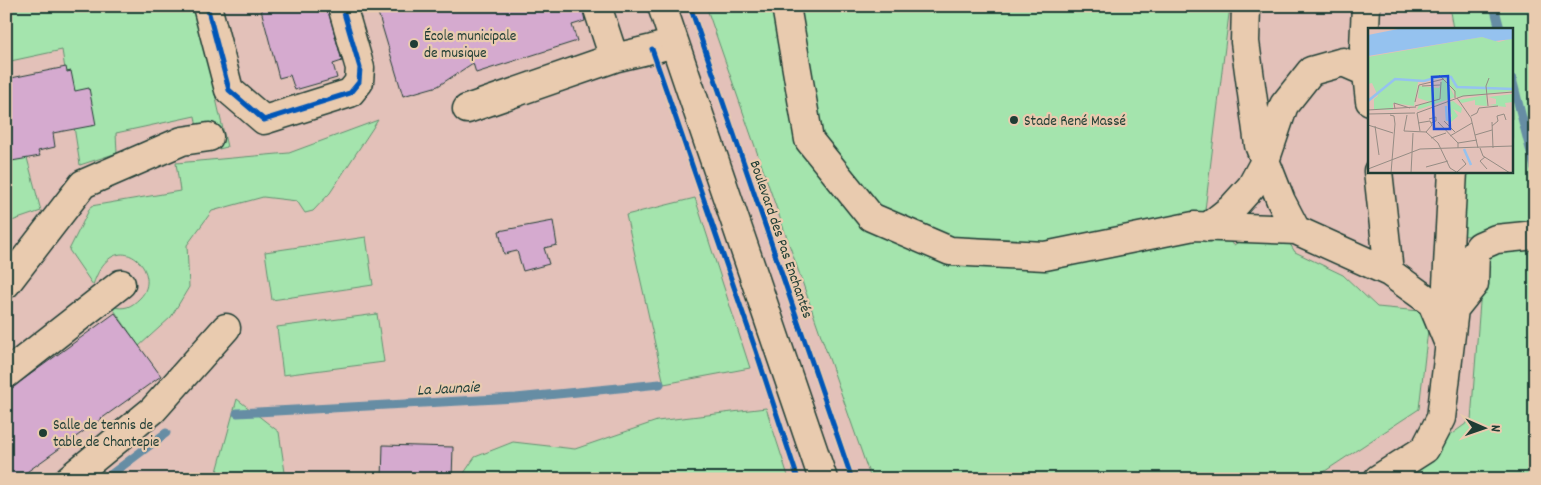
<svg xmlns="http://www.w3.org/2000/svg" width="1541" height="485" font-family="Dekko,sans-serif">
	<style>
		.green { fill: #a4e4ad; stroke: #629070 }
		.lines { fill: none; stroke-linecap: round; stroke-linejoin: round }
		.stream { stroke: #668da4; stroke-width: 9 }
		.building { fill: #d5aacf; stroke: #1f3d34 }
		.minor-casing { stroke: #1f3d34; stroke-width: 31 }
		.major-casing { stroke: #1f3d34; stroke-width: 31 }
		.minor { stroke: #e9cbaf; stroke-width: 28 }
		.major { stroke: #e9cbaf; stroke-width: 28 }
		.cycleway-casing { stroke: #e9cbaf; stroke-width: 8 }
		.cycleway { stroke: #0057b8; stroke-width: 5 }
		.poi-dot { fill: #1f3d34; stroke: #e9cbaf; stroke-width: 2 }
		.labels { text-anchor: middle; stroke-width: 4.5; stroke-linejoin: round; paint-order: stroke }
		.poi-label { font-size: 15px; fill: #1f3d34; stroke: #e9cbaf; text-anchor: start }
		.street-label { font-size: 15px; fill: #1f3d34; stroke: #e9cbaf }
		.water-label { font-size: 16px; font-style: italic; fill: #25443d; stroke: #e9cbaf }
		.inset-river { fill: none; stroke: #95c2ef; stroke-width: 2.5 }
		.inset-road { fill: none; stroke: #958c84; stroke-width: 1 }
		.view { fill: #1d4ed8; fill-opacity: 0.15; stroke: #1d4ed8; stroke-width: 2.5 }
		.inset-edge { fill: none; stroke: #1f3d34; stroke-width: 2.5 }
	</style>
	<rect width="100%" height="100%" fill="#e3c1b9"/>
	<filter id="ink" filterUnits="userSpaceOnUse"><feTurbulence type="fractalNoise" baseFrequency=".02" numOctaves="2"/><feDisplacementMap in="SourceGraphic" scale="10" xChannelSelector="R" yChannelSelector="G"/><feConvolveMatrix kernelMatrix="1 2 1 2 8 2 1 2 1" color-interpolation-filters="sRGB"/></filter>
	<g filter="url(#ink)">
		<path class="green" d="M6,6h189l32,141 -12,3 -5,-16 -12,1 -3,-19 -79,17 1,20 -37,12 -18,-115 -56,12z
			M706,6h524l-26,212 13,14 17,13 40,-26 21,33 48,23 34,32 53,5 -11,97 -106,70h-442z
			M1449,6h86v473h-145l81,-59 14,-183 -31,-2 4,-64h54v-142h-59z
			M378,120l-48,73 -17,18 -8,2 -8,-12 -34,-4 -51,14 -25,34 2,42 -18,30 -32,29 -27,-39c13,2 18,1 28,-9 26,-26 -26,-77 -47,-13l-24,-35 22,-44 89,-15 -4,-28 113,-10z
			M6,150l20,4 15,57 -35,12z
			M695,198l55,170 -86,16 -38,-169z
			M366,237l7,48 -101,15 -7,-48z
			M377,314l7,48 -101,13 -6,-48z
			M237,399l42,33 7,47h-71z
			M766,408l23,71h-329l15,-22 38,-15 62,7 82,-28z"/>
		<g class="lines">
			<path class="stream" d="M1494,6l6,23
				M1512,79l23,89
				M237,413l279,-15 144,-14
				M105,479l61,-46
				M1533,479l2,-4"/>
		</g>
		<path class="building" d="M260,6h67l15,55 -9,3 4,14 -42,12 -5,-15 -11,3z
			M376,6h206l3,15 -13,4 5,16 -101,32 -3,-10 -35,23 -35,10z
			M66,67l1,5 4,-1 4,20 14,-3 7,37 -43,8 2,14 -17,4 2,5 -34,6v-83z
			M553,221l4,24 -13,3 5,16 -26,7 -6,-20 -13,3 -5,-23z
			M115,313l46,63 -144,103h-11v-87z
			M383,445l70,2 -1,32h-70z"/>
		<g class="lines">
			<defs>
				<path id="minor" d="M207,6l22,84 35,30 86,-27 9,-11 1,-14 -18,-62
					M597,6l17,52
					M786,6l23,134 62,77 79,34 95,5 149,-30 102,4 93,42
					M1246,6l-1,36 14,103 22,56 15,29
					M1366,6l-2,41 6,54
					M467,109l147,-51 38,-9 22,-6
					M1378,171l11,101 43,31 17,41
					M1453,171l-6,114 7,24
					M1208,227l24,-19 19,-21 14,-26 19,-56 27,-34 32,-9 23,10
					M6,284l77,-100 99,-43 27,-4
					M6,374l115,-90
					M69,479l84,-69 73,-82
					M1378,479l47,-30 16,-31 13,-109 20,-25 1,-31 5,-7 16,-7 39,-4"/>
				<path id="major" d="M662,6l161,473"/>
			</defs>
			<use href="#minor" class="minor-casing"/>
			<use href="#major" class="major-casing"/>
			<use href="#minor" class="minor"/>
			<use href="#major" class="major"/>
			<defs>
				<path id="cycleway" d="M207,6l22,84 35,30 86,-27 9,-11 1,-14 -18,-62
					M690,6l162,473
					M652,49l104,302 42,128"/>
			</defs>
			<use href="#cycleway" class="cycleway-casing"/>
			<use href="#cycleway" class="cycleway"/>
		</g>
	</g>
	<g class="poi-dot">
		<circle cx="414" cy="44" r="5"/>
		<circle cx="1014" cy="120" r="5"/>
		<circle cx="43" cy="433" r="5"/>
	</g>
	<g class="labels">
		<g class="poi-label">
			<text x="424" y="40">École municipale<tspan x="424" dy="17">de musique</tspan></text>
			<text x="1024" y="125">Stade René Massé</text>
			<text x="53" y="429">Salle de tennis de<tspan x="53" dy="17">table de Chantepie</tspan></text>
		</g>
		<g class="street-label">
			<text transform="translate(782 239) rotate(71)" y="5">Boulevard des Pas Enchantés</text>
		</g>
		<g class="water-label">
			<text transform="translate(448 387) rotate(-3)" y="6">La Jaunaie</text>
		</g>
	</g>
	<g transform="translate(1368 28)">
		<rect width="145" height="145" fill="#e3c1b9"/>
		<path d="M114,9l17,5 14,-4v53l-56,6 -11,-18 -6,-1 -22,4 -4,24 -21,-3v7l-19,-1v-10l4,-3 -6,-13 -4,1v-27zM74,52h4l9,17 -38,13 2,-5 11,-3 -12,-4 1,-12 20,2zM145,66v8l-8,1 1,4 -17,-2 7,-1v-5l-8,-2zM118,67l1,11 -12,-1v-5l-13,3 -4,-3zM85,73l9,7 -1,5 -8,-4 5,7 -7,6 -4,-1 5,-5 -5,-13z" fill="#a4e4ad"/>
		<path d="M35,0h110v11l-18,2 -13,-4 -114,19v-21z" fill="#95c2ef"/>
		<path class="inset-river" d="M74,48l9,1 6,10 56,2M0,73l27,-22 29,2 14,-4M78,78l1,15M96,121l7,16"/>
		<path class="inset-road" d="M71,47l16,16v7M54,58l18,-1M89,70l14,20 7,30M47,74l4,-17 25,-6M47,78l25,-7 1,-17M120,78l-2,-20 3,-8M27,81l-1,-6 16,5M0,82l48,-3M49,85l3,18M49,85l46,-17 50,-4M0,86l47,-1M22,87l4,1 1,8 -4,49M103,88l6,-3 2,-5 19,-2M61,91l7,-2v4l-5,2M76,93l11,11M70,94l20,21v5M124,94l1,26M50,95l12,-2 2,4 -6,7M0,97l25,8M7,98l4,29M124,98l6,-5 -1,-5 7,-2 2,6M36,103l22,1 12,11 12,25 8,5M36,103l3,-16M107,107l17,-5M82,108l22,-13M63,110l15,-5M90,115l19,-3M112,120l3,8 27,17M117,129l-5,4 7,8M58,139l22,-6M0,141l52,-20 93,-3M89,144l9,-8 -4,-5M43,145l2,-40"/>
		<path class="view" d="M80,48l2,53h-16l-2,-52z"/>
		<rect width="145" height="145" class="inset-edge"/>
	</g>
	<rect width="1541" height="485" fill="none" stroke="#e9cbaf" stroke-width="25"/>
	<rect x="12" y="12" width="1516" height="460" fill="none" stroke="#1f3d34" stroke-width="2" filter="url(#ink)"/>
	<g transform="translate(1484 428) rotate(92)" stroke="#e9cbaf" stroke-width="4" paint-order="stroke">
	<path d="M0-4L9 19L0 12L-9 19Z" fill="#1f3d34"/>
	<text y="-8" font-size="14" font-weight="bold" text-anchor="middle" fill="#1f3d34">N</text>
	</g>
</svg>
